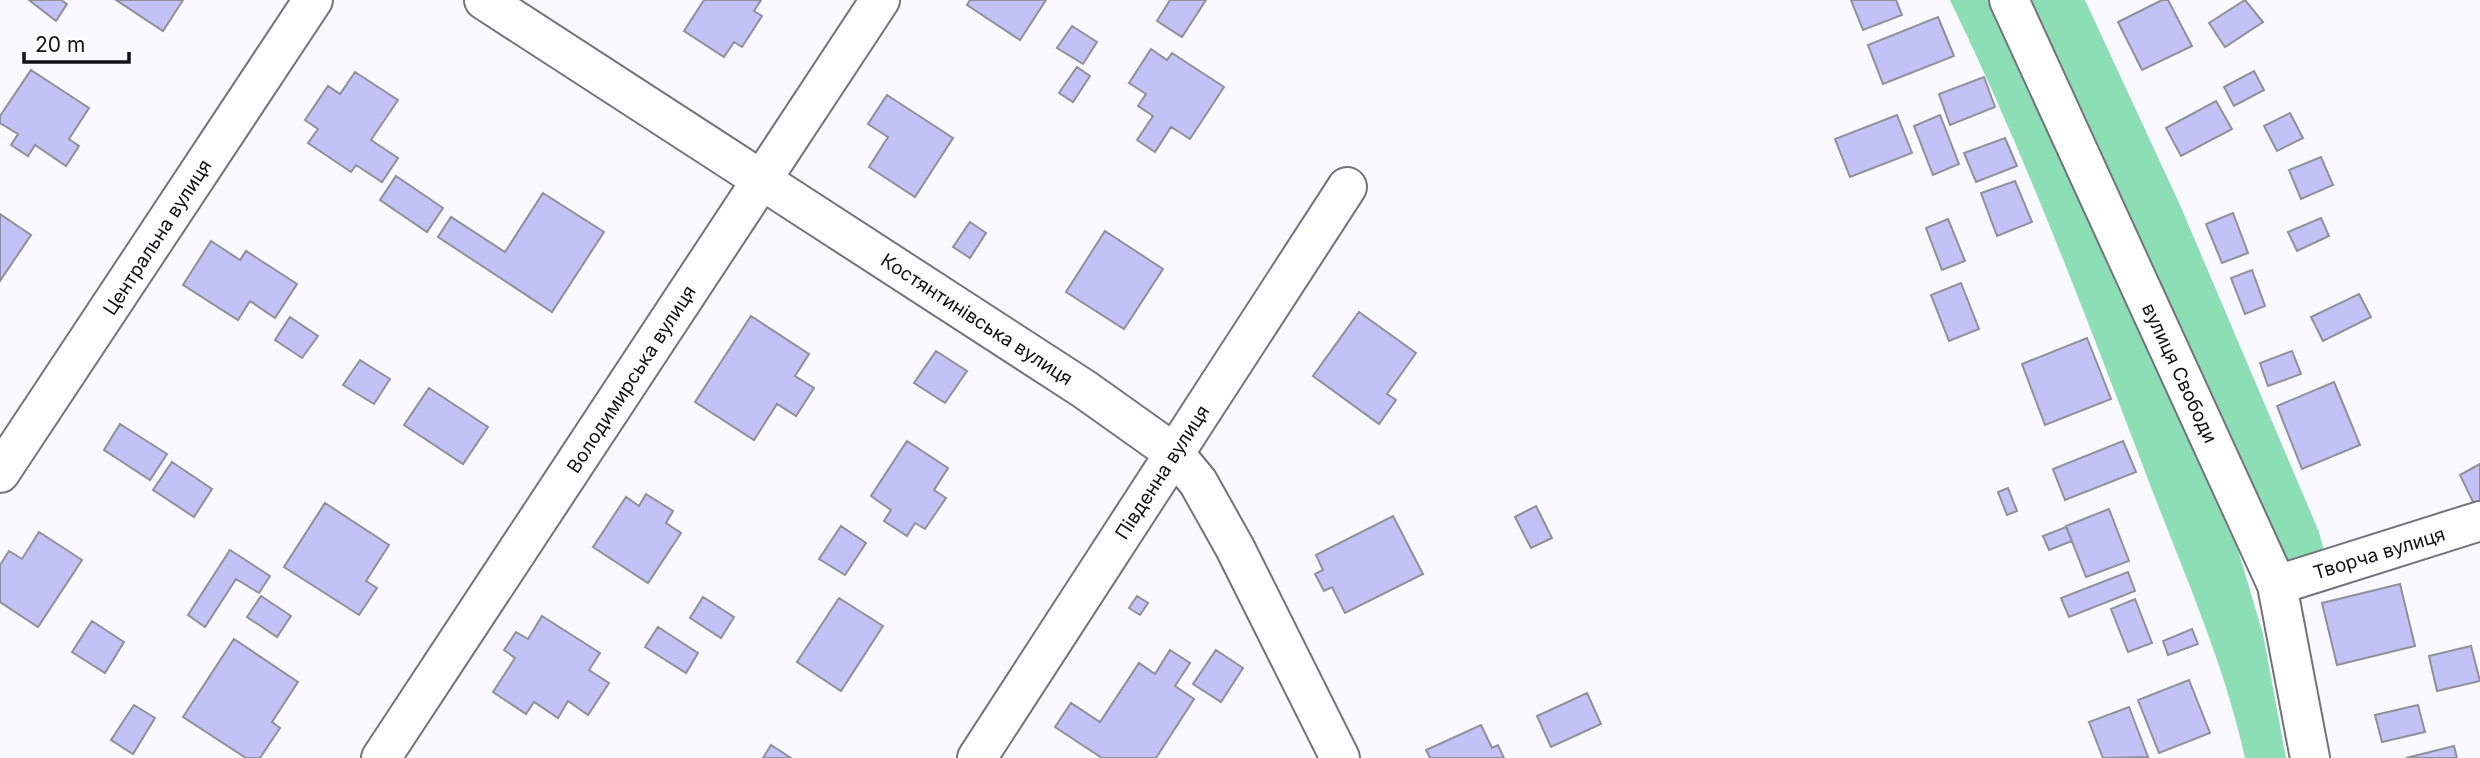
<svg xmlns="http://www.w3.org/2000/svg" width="2480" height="758" font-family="Inter,sans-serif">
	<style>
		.green { fill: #8cdeb4 }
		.building { fill: #c3c2f6; stroke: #909099; stroke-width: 2 }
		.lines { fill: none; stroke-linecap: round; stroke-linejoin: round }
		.street-casing { stroke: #73737c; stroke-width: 42 }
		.secondary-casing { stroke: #73737c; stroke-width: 42 }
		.street { stroke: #fff; stroke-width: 38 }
		.secondary { stroke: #fff; stroke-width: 38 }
		.labels { text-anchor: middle; stroke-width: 5; stroke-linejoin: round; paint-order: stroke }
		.street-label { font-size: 19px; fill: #121216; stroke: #fff }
	</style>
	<rect width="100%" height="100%" fill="#f9f9ff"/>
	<path class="green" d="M1950,0h38l250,550 25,84 23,124h-41c-21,-97 -64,-191 -99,-284 -61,-160 -121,-320 -196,-474z
		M2024,0h61l95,205 139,327 6,23 -38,10z"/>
	<path class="building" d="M29,0h32l6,4 -11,17z
		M116,0h67l-20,31z
		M704,0h57l-7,11 8,5 -20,31 -8,-5 -10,15 -40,-26z
		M970,0h76l-26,40 -53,-35z
		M1170,0h36l-24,37 -25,-16z
		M1851,0h45l6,15 -39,15z
		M2162,0h6l24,46 -50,24 -24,-48z
		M2245,0l18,22 -38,25 -16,-24z
		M1938,17l16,39 -71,28 -15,-39z
		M1072,26l25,16 -14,22 -26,-16z
		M1151,49l16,11 5,-7 52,34 -34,52 -19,-12 -16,25 -18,-12 16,-24 -15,-10 8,-12 -17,-11z
		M1077,67l13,9 -17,26 -14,-9z
		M31,70l58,38 -20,31 10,7 -13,20 -31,-21 -7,11 -17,-11 7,-11 -18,-11v-7z
		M2254,71l10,19 -30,16 -10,-19z
		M355,72l43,28 -27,40 27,18 -16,24 -26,-17 -5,7 -43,-29 10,-14 -13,-9 23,-34 12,8z
		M1984,77l11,30 -45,18 -11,-31z
		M887,95l66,43 -38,59 -46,-30 19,-30 -20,-13z
		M2216,101l16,28 -51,27 -15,-28z
		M2290,113l13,25 -26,13 -13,-25z
		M1897,115l15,38 -62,24 -15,-38z
		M1940,115l19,49 -26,11 -19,-49z
		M2005,138l12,28 -41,16 -12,-29z
		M2321,157l12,28 -32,14 -12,-29z
		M396,176l47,32 -16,24 -47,-32z
		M2015,181l17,41 -35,14 -16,-43z
		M543,193l61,39 -52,80 -114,-75 13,-20 54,35z
		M2233,213l15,40 -26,10 -16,-39z
		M0,214l31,21 -31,46z
		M2321,218l8,18 -32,15 -9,-19z
		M1948,219l17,42 -23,9 -16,-42z
		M970,222l16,11 -16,25 -17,-11z
		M1105,231l58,38 -39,60 -58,-37z
		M211,241l29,19 6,-9 51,33 -22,34 -25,-17 -12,19 -55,-35z
		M2252,270l13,36 -20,8 -14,-36z
		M1961,283l18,46 -30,12 -18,-46z
		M2359,294l12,23 -48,24 -12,-24z
		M1359,312l57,41 -29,41 9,6 -17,24 -66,-48z
		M751,316l58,38 -14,22 19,12 -18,28 -19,-12 -23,36 -59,-38z
		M290,317l28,19 -16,22 -27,-18z
		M2087,338l24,61 -66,26 -23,-61z
		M936,351l31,20 -22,32 -31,-20z
		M2292,351l9,23 -33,12 -8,-23z
		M360,360l30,19 -16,25 -31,-19z
		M2334,382l26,63 -58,24 -25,-63z
		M429,388l59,39 -25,37 -59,-39z
		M120,424l47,30 -17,26 -46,-30z
		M907,441l41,27 -14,22 12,8 -21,31 -10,-6 -8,13 -23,-15 7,-11 -20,-14z
		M2123,441l13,31 -71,28 -12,-31z
		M172,462l40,27 -18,28 -41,-27z
		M2480,464v40l-5,2 -15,-31z
		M2008,488l9,23 -10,4 -9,-23z
		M646,494l27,17 -7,12 15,10 -33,50 -55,-36 33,-50 13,9z
		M325,503l64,42 -23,36 11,7 -18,27 -75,-48z
		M1536,506l16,32 -21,10 -16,-31z
		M2109,509l20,52 -43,16 -20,-51z
		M1393,516l30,58 -78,39 -13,-26 -8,4 -9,-17 8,-4 -7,-15z
		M841,526l25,17 -21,32 -26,-16z
		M2066,527l6,14 -23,9 -6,-14z
		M39,532l43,28 -44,67 -38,-25v-37l9,-14 13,8z
		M230,550l40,26 -11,17 -23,-14 -31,48 -17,-12z
		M2128,572l7,19 -66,26 -8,-19z
		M2400,584l15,62 -78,19 -15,-62z
		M261,596l30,20 -14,21 -30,-20z
		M1137,596l11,7 -8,12 -11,-7z
		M703,597l31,20 -13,21 -31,-20z
		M839,598l44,28 -42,65 -44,-29z
		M2135,599l17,44 -24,9 -17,-43z
		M542,616l58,37 -11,17 20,13 -21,32 -20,-14 -10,17 -24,-16 -8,12 -33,-22 22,-34 -11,-8 12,-18 12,7z
		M92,621l32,21 -19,31 -33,-21z
		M658,627l40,26 -12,20 -41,-26z
		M2192,629l6,15 -30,11 -5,-14z
		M234,639l64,43 -26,40 8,6 -20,30h-14l-63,-41z
		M2471,646l9,35 -43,10 -8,-35z
		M1170,650l20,13 -15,23 19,13 -38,59h-54l-47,-31 16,-24 29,19 39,-59 16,11z
		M1216,650l27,18 -22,34 -28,-18z
		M2189,680l21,53 -51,20 -21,-53z
		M1587,693l14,31 -50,23 -14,-31z
		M134,705l21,13 -22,36 -22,-14z
		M2418,705l7,27 -43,10 -7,-27z
		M2129,707l19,50 -45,1 -14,-36z
		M1481,725l11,23 6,-3 6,13h-74l-4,-8z
		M771,745l20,13h-28z
		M2454,746l3,12h-51z"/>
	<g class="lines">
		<defs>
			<path id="street" d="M484,0l600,389 90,64 24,29 37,66 105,210
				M0,473l313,-473
				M2277,585l203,-64
				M381,758l499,-758
				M977,758l370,-571"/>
			<path id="secondary" d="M2009,0l268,585 33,173"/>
		</defs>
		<use href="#street" class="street-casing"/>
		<use href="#secondary" class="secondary-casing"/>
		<use href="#street" class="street"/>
		<use href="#secondary" class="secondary"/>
	</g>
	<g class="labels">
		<g class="street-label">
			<text transform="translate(157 237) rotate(-57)" y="7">Центральна вулиця</text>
			<text transform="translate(977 319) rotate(33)" y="7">Костянтинівська вулиця</text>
			<text transform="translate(2180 373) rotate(65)" y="7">вулиця Свободи</text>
			<text transform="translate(631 379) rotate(-57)" y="7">Володимирська вулиця</text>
			<text transform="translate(1162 472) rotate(-57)" y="7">Південна вулиця</text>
			<text transform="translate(2379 553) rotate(-17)" y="7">Творча вулиця</text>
		</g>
	</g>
	<path d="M24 52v10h105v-10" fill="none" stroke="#121216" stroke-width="3.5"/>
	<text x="35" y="52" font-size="21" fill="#121216" stroke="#ffffff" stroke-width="5" paint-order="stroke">20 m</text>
</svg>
